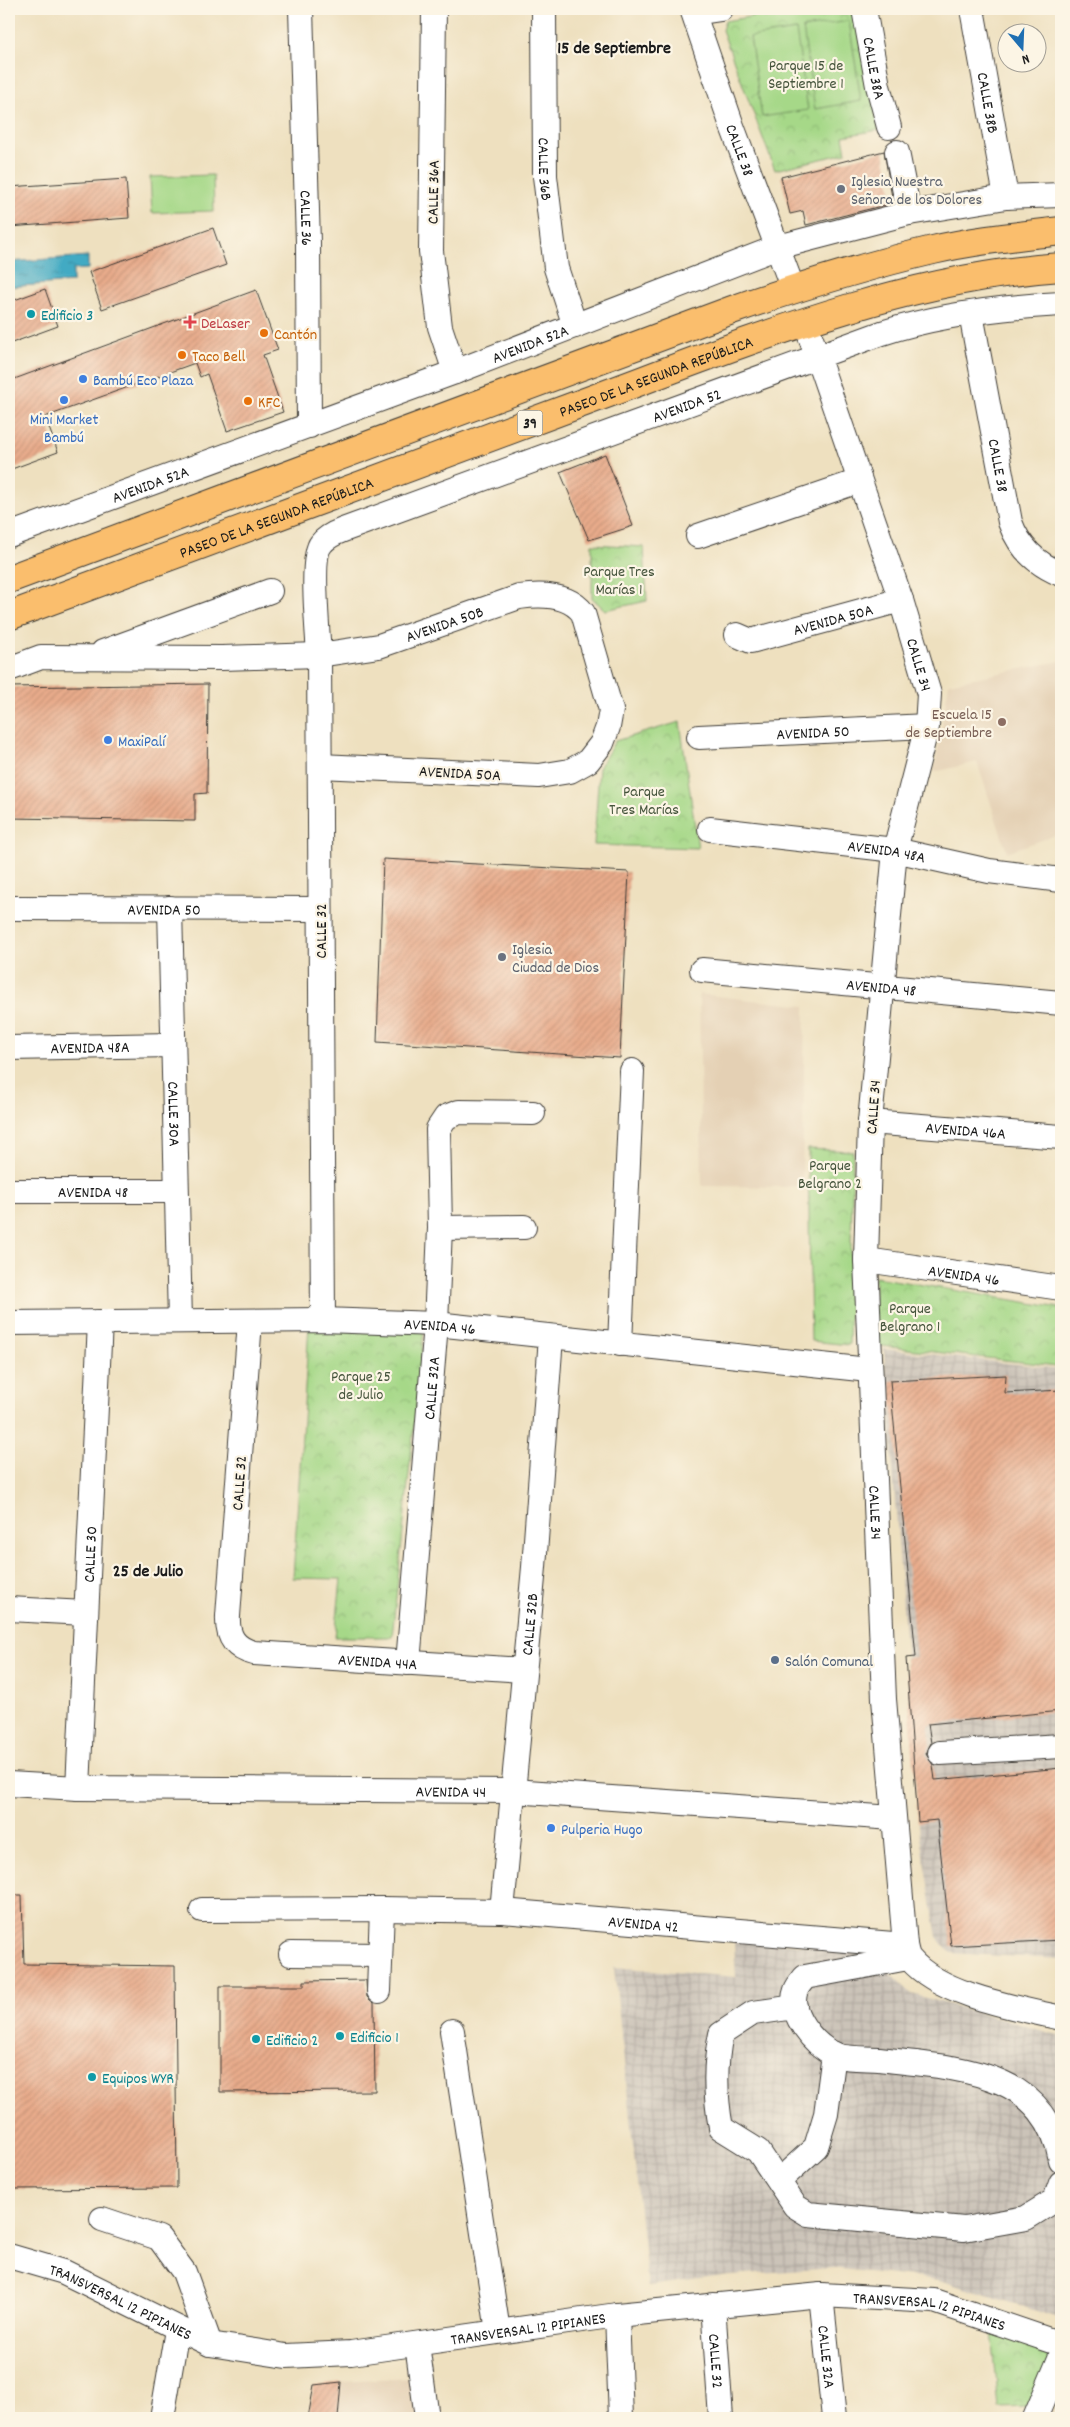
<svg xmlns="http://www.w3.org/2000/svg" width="1070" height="2427" font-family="Dekko,sans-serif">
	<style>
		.built { fill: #e4d0b4 }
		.industrial { fill: url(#industrial-grid) }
		.park { fill: url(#park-crowns); stroke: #617a52 }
		.garden { fill: #a6d888; stroke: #617a52 }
		.water { fill: url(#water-ripples); stroke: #306370 }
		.building { fill: url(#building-hatch) }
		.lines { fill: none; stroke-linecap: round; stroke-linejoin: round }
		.minor-casing { stroke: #3c3934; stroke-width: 26 }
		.highway-casing { stroke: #3c3934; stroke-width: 30 }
		.minor { stroke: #fff; stroke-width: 24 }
		.highway { stroke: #fabe6d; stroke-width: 28 }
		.worship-dot { fill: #6b7280; stroke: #fcf5e5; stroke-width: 2 }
		.culture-dot { fill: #0f9aa8; stroke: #fcf5e5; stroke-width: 2 }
		.health-dot { fill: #e0444e; stroke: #fcf5e5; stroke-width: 2 }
		.food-dot { fill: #e8710a; stroke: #fcf5e5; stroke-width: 2 }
		.shop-dot { fill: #3f7fe0; stroke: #fcf5e5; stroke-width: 2 }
		.education-dot { fill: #8d6e63; stroke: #fcf5e5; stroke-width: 2 }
		.service-dot { fill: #5c6f8a; stroke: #fcf5e5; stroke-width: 2 }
		.labels { text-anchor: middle; stroke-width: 4.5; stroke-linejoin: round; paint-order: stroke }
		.shield { fill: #fcf5e5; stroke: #5f5d58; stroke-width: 1 }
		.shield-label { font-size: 15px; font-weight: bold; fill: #1c1c1c }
		.park-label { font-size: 16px; fill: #45543c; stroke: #fcf5e5 }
		.street-label { font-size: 16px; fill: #1c1c1c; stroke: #fcf5e5 }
		.worship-label { font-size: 16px; fill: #5b616d; stroke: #fcf5e5; text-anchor: start }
		.culture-label { font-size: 16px; fill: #0d838f; stroke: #fcf5e5; text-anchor: start }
		.health-label { font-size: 16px; fill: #be3a42; stroke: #fcf5e5; text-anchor: start }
		.food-label { font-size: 16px; fill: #c56008; stroke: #fcf5e5; text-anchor: start }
		.shop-label { font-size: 16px; fill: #366cbe; stroke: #fcf5e5; text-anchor: start }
		.education-label { font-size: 16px; fill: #785e54; stroke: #fcf5e5; text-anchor: end }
		.service-label { font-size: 16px; fill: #4e5e75; stroke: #fcf5e5; text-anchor: start }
		.neighbourhood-label { font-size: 18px; font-weight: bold; fill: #1c1c1c; stroke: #fcf5e5 }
	</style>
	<defs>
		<pattern id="industrial-grid" width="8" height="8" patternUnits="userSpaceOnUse" patternTransform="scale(1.25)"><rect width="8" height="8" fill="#cbc3b8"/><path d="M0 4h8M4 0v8" fill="none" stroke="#aea79e"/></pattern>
		<pattern id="park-crowns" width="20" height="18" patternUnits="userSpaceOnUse" patternTransform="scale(1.25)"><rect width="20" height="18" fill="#a6d888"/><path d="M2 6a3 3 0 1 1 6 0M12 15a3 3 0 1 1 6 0" fill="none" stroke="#8eb975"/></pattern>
		<pattern id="water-ripples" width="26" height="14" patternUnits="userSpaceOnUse" patternTransform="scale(1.25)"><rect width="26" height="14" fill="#43aac3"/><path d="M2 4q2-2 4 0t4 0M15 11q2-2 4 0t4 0" fill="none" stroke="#378a9e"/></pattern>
		<pattern id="building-hatch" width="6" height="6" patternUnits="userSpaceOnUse" patternTransform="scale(1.25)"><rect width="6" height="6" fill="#e8ab8b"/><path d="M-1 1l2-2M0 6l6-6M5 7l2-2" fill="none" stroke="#c69377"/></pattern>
	</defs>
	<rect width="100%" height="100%" fill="#fcf5e5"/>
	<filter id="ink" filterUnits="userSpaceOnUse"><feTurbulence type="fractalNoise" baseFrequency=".02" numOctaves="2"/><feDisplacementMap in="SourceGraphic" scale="10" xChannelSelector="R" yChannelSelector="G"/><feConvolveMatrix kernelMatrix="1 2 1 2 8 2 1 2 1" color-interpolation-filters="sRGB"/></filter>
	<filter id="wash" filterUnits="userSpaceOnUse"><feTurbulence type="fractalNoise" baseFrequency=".0096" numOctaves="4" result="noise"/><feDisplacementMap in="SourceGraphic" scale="20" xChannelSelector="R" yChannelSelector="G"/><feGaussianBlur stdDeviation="1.12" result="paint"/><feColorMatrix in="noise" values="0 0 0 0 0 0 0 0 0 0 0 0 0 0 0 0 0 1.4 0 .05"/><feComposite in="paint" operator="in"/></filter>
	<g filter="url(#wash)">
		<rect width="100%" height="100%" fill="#eee0bf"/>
		<path class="built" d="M1061,661v172l-54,19 -30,-90 -43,10 15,-89z
			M699,994l106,12 -3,181 -100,-1z
			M412,2378l17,40h-91l3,-36z"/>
		<path class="industrial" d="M884,1349l177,20v590l-110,-6 -14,-16 -17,-100z
			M734,1939l153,13 5,23 20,19 149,42v283l-122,-39 -106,-12 -104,7 -81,11 -34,-319 122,10z"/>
		<path class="park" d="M795,9h65l19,121 -36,6 3,17 -71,17 -53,-140 3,-9z
			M592,544l52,3 3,54 -42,9 -13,-12z
			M680,722l18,126 -104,-3 5,-77 16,-27z
			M808,1149l45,2 -4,194 -38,-4z
			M875,1277l185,31 -3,58 -184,-21z
			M309,1325l115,5 -32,307h-57l6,-58 -48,-1z
			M992,2331l62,18 -24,58 -31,1z"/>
		<path class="garden" d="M849,21l12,80 -46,8 -12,-81z
			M796,30l12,80 -46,7 -12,-80z
			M213,175l1,36 -62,2 -2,-36z"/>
		<path class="water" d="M88,256v13l-15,1v12l-64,5v-25z"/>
		<g id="blocks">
			<path class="building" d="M884,151l9,52 -87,22 -3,-14 -13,3 -9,-37z
				M126,179l3,39 -120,9v-40z
				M213,228l13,37 -124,44 -13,-37z
				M45,289l13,37 -49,18v-42z
				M256,290l22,60 -15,5 20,57 -56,19 -20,-57 -7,3 -5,-14 -150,54 13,35 -49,18v-89z
				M605,454l28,72 -44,14 -29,-68z
				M208,684l-1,109 -12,1v27l-186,-3v-131z
				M383,859l246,13 -9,186 -243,-16z
				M1006,1375l-1,18 56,-3v321l-133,13 3,19 -5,11 7,11 2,15 126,-12v172l-110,6 -14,-126 -19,2 -12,-164 10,-1 -26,-276z
				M9,1895h13l2,69 151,2 2,222 -168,1z
				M366,1980l1,17 7,6 1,88 -155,1v-106h84v-5z
				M341,2382l-3,36h-30l6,-33z"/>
		</g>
	</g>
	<g filter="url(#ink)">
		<use href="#blocks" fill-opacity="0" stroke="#3c3934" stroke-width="1"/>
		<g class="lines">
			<defs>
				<g id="minor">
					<path id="s1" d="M301,9l7,234 1,183"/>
					<path d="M434,9l-3,242 9,76 15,45"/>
					<path id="s2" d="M544,9l1,167 11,92 19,58"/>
					<path id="s3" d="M692,9l40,117 61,163"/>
					<path id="s4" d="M864,9l14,77 11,41"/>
					<path id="s5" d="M972,9l34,188"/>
					<path d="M694,13l27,-4"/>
					<path d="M897,152l12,61"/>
					<path id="s6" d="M971,314l39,208c9,25 26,42 51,52"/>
					<path id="s7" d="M806,324l95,276 28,94 -2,32 -32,124 -25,272 -4,138 18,439 21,246"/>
					<path id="s8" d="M9,535l446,-163 323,-125 131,-34 97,-16 55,-2"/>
					<path d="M698,536l161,-55"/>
					<path id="s9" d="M737,635l14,6 150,-41"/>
					<path d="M103,652l167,-61"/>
					<path id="s10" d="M9,669l32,-12 181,1 97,-3 60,-9 140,-49c21,-3 49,-4 64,16l28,97 -3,17 -6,16 -14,18 -18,10 -31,5 -219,-10"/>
					<path id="s11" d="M699,737l228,-11"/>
					<path id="s12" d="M710,829l185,21 94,21 72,9"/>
					<path id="s13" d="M9,908l310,1"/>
					<path id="s14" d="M170,908l10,413"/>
					<path id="s15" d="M702,970l359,33"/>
					<path id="s16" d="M9,1048l163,-3"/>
					<path id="s17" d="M870,1122l191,15"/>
					<path id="s18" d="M9,1191h167"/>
					<path d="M440,1228l84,-1"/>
					<path id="s19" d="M866,1260l195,28"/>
					<path id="s20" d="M323,1320l-4,-665c-1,-21 -9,-98 2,-111 5,-7 14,-11 22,-14l539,-197c57,-18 120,-26 179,-29"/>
					<path id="s21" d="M250,1321l-22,295c-1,20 6,32 26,37l270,17"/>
					<path id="s22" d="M9,1323l314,-3 113,4 433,46"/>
					<path d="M620,1344l12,-273"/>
					<path d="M9,1609l76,4"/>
					<path id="s23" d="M408,1663l28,-339 4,-96 -2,-99 8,-12 13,-5 74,1"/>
					<path d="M940,1753l121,-7"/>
					<path id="s24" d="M9,1784l69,4 435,3 380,27"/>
					<path id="s25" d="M78,1788l22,-466"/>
					<path id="s26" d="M202,1910l180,-1 120,2 403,34c1,4 2,11 5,14 30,36 107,49 151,59"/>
					<path id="s27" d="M502,1911l32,-344 17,-230"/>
					<path d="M291,1954l89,1"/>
					<path d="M908,1958l-103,19c-3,4 -7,8 -9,13 -9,23 18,55 38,64 9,5 33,4 45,5 74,9 166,9 182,101"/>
					<path d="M379,1991l3,-82"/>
					<path d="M795,2007l-42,6 -32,21c-7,33 -6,62 0,94l37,23 37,55 13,8 156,15 62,-11 29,-18 6,-17"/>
					<path d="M452,2031l46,300"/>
					<path d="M779,2181l37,-34 10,-33 8,-60"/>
					<path d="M102,2219l57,19 25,34 26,72"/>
					<path id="s28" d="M9,2256l55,16 146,72 76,12 65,-3 266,-38 204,-20 113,6 127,43"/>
					<path id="s29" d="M821,2295l13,123"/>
					<path id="s30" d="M713,2305l8,113"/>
					<path d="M617,2315l4,103"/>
					<path d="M417,2344l10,74"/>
					<path d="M162,2418l15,-88"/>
					<path d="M1035,2418l26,-62"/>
				</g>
				<g id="highway">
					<path d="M9,579l723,-269c66,-23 133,-44 201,-60 42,-10 86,-14 128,-19"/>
					<path id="s31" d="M9,616c188,-70 377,-140 565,-210 155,-57 321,-128 487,-139"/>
				</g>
			</defs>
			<use href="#minor" class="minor-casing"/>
			<use href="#highway" class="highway-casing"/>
			<use href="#minor" class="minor"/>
			<use href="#highway" class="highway"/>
		</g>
	</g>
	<g class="worship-dot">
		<circle cx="841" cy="189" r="5"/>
		<circle cx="502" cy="957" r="5"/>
	</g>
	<g class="culture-dot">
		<circle cx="31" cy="314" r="5"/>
		<circle cx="340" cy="2036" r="5"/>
		<circle cx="256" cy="2039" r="5"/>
		<circle cx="92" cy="2077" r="5"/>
	</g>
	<path class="health-dot" d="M187.5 314.5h5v5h5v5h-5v5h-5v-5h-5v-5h5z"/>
	<g class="food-dot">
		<circle cx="264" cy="333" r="5"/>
		<circle cx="182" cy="355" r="5"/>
		<circle cx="248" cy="401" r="5"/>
	</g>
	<g class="shop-dot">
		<circle cx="83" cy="379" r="5"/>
		<circle cx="64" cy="400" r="5"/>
		<circle cx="108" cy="740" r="5"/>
		<circle cx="551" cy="1828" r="5"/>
	</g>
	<circle class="education-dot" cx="1002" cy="722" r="5"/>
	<circle class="service-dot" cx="775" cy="1660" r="5"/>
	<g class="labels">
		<rect class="shield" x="517.5" y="410.5" width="25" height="25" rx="4"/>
		<g class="shield-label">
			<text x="530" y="428">39</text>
		</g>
		<g class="park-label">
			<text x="806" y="70">Parque 15 de<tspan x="806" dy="18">Septiembre 1</tspan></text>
			<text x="619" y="576">Parque Tres<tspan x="619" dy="18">Marías 1</tspan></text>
			<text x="644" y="796">Parque<tspan x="644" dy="18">Tres Marías</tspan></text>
			<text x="830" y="1170">Parque<tspan x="830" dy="18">Belgrano 2</tspan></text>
			<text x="910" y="1313">Parque<tspan x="910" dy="18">Belgrano 1</tspan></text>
			<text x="361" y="1381">Parque 25<tspan x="361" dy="18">de Julio</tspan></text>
		</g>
		<g class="street-label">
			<text dy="6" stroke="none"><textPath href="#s4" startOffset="60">CALLE 38A</textPath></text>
			<text dy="6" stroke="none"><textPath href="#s5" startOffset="95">CALLE 38B</textPath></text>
			<text dy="6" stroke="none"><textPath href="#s3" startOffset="149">CALLE 38</textPath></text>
			<text dy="6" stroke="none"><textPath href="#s2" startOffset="160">CALLE 36B</textPath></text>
			<text transform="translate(432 192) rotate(-89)" y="6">CALLE 36A</text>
			<text dy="6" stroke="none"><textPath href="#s1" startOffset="209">CALLE 36</textPath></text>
			<text dy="6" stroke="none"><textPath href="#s8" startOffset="555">AVENIDA 52A</textPath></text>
			<text dy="6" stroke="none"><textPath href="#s31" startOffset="690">PASEO DE LA SEGUNDA REPÚBLICA</textPath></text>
			<text dy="6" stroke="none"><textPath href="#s20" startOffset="1169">AVENIDA 52</textPath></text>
			<text dy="6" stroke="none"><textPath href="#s6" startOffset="154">CALLE 38</textPath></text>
			<text dy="6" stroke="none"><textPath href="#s8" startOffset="150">AVENIDA 52A</textPath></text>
			<text dy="6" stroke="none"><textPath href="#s31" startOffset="285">PASEO DE LA SEGUNDA REPÚBLICA</textPath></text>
			<text dy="6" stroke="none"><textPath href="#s9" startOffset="100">AVENIDA 50A</textPath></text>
			<text dy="6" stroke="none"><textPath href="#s10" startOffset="442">AVENIDA 50B</textPath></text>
			<text dy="6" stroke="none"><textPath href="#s7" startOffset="359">CALLE 34</textPath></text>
			<text dy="6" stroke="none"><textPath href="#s11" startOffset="114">AVENIDA 50</textPath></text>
			<text transform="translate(460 772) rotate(3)" y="6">AVENIDA 50A</text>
			<text dy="6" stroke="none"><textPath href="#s12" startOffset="178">AVENIDA 48A</textPath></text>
			<text dy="6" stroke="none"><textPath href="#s13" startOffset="155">AVENIDA 50</textPath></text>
			<text transform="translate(320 931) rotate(-90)" y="6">CALLE 32</text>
			<text dy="6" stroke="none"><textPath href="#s15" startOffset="180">AVENIDA 48</textPath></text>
			<text dy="6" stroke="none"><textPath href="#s16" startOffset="81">AVENIDA 48A</textPath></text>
			<text transform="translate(872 1107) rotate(-86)" y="6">CALLE 34</text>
			<text dy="6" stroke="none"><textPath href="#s14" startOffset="206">CALLE 30A</textPath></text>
			<text dy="6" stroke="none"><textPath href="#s17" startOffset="96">AVENIDA 46A</textPath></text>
			<text dy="6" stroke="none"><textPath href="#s18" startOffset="84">AVENIDA 48</textPath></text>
			<text dy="6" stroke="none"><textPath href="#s19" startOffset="99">AVENIDA 46</textPath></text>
			<text dy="6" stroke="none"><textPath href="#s22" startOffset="431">AVENIDA 46</textPath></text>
			<text dy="6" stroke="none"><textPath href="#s23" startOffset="276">CALLE 32A</textPath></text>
			<text transform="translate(238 1483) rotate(-86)" y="6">CALLE 32</text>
			<text dy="6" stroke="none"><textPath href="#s7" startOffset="1214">CALLE 34</textPath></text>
			<text dy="6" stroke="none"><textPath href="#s25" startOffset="234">CALLE 30</textPath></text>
			<text dy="6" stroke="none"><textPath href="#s27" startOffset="288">CALLE 32B</textPath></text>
			<text dy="6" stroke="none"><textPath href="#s21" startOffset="470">AVENIDA 44A</textPath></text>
			<text dy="6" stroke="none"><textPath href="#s24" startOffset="442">AVENIDA 44</textPath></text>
			<text dy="6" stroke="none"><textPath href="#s26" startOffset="442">AVENIDA 42</textPath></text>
			<text dy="6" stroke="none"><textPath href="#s28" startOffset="121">TRANSVERSAL 12 PIPIANES</textPath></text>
			<text dy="6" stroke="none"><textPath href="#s28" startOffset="946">TRANSVERSAL 12 PIPIANES</textPath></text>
			<text dy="6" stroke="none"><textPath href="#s28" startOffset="541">TRANSVERSAL 12 PIPIANES</textPath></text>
			<text dy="6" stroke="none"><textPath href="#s29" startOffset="62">CALLE 32A</textPath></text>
			<text dy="6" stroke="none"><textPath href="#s30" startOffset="56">CALLE 32</textPath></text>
		</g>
		<g class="worship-label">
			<text x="851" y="186">Iglesia Nuestra<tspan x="851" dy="18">Señora de los Dolores</tspan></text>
			<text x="512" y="954">Iglesia<tspan x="512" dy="18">Ciudad de Dios</tspan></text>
		</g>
		<g class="culture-label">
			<text x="41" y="320">Edificio 3</text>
			<text x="350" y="2042">Edificio 1</text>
			<text x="266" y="2045">Edificio 2</text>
			<text x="102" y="2083">Equipos WYR</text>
		</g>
		<g class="health-label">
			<text x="201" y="328">DeLaser</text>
		</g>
		<g class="food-label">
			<text x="274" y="339">Cantón</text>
			<text x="192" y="361">Taco Bell</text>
			<text x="258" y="407">KFC</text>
		</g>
		<g class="shop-label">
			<text x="93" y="385">Bambú Eco Plaza</text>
			<text x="64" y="424" text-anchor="middle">Mini Market<tspan x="64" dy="18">Bambú</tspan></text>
			<text x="118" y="746">MaxiPalí</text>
			<text x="561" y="1834">Pulperia Hugo</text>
		</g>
		<g class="education-label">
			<text x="992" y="719">Escuela 15<tspan x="992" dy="18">de Septiembre</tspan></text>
		</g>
		<g class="service-label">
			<text x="785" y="1666">Salón Comunal</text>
		</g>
		<g class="neighbourhood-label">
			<text x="614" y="53">15 de Septiembre</text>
			<text x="148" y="1576">25 de Julio</text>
		</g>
	</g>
	<rect width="1070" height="2427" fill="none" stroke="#fcf5e5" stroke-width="30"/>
	<g transform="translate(1022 48) rotate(161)"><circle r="24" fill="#fcf5e5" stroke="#a29e95"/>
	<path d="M0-4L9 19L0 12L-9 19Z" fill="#1f6fb2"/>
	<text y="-8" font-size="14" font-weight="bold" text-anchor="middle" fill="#1c1c1c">N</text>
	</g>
</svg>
